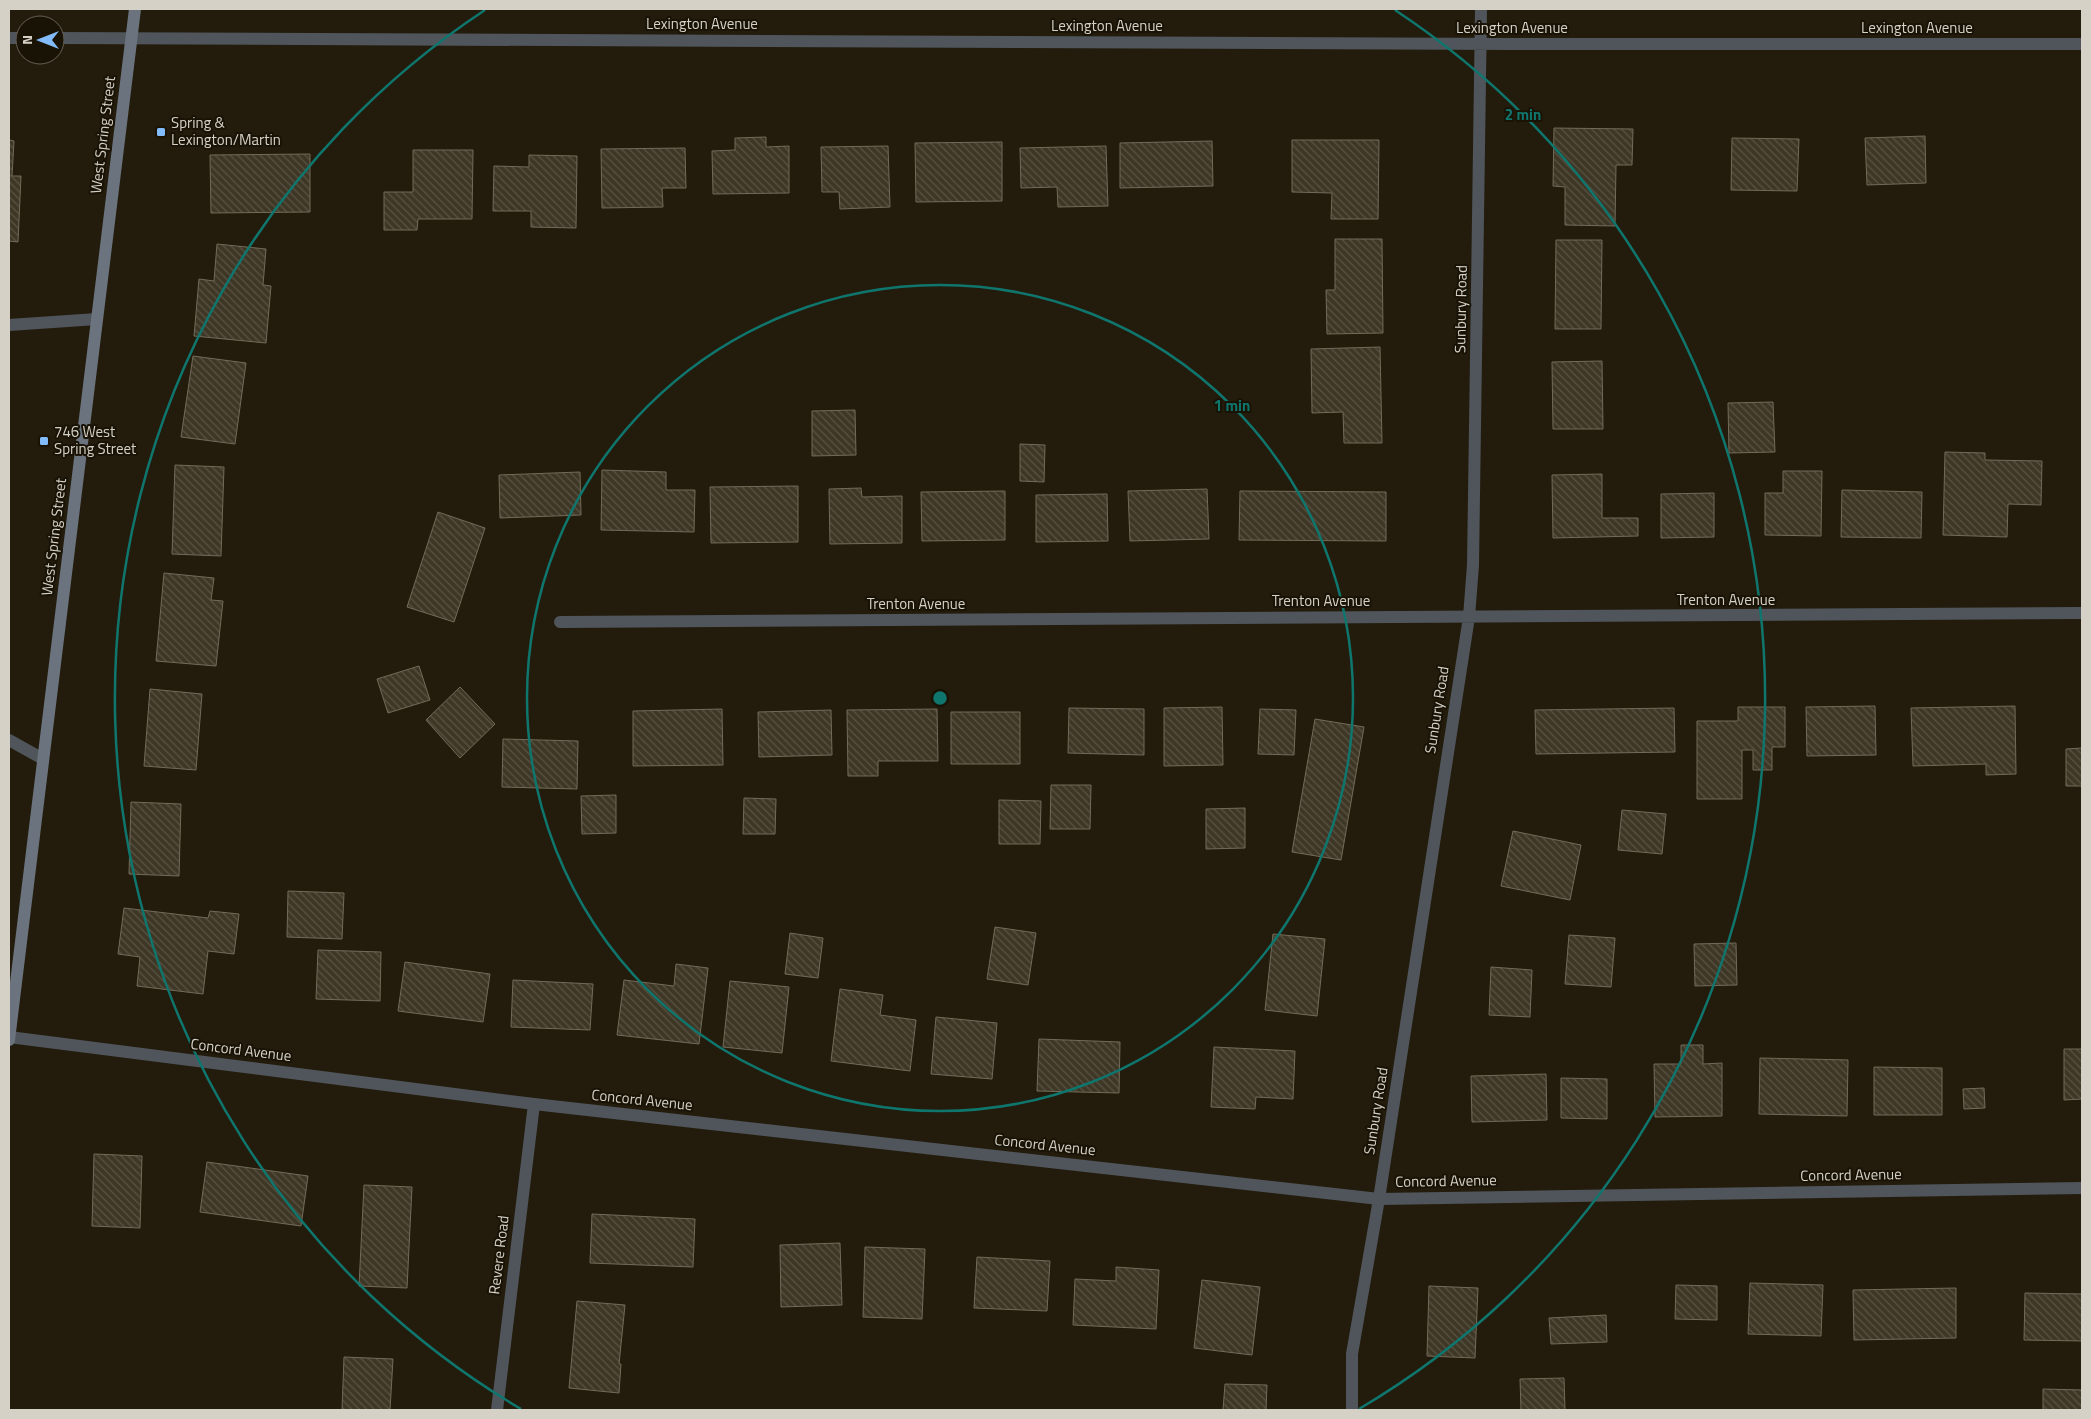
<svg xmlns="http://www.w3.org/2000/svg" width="2091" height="1419" font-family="'Titillium Web',sans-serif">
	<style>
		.building { fill: url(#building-back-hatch); stroke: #726b59 }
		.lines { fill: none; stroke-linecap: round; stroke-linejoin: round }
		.service { stroke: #4f555b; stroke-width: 12 }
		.minor { stroke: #4f555b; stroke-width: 12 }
		.tertiary { stroke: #4f555b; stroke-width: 12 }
		.secondary { stroke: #6b747e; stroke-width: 12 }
		.ring { fill: none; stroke: #0f766e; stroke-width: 2.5 }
		.poi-dot { fill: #82bcfa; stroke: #191305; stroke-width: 2 }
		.labels { text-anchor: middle; stroke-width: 4; stroke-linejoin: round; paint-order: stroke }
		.street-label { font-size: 15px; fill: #d5d1c7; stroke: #191305 }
		.poi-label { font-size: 15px; fill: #d5d1c7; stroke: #191305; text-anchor: start }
		.centre { fill: #0f766e; stroke: #191305; stroke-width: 2.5 }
		.ring-label { font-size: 15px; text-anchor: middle; font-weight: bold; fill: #0f766e; stroke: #191305; stroke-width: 4; stroke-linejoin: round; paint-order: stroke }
	</style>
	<defs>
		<pattern id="building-back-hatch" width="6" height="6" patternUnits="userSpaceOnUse" patternTransform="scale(1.25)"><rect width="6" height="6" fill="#3e3726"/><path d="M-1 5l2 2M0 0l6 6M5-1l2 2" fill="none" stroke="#595344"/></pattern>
	</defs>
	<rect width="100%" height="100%" fill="#231c0d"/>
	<path class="building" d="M1554,128l79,1 -1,36h-16l-1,61 -50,-1v-38l-12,-1z
		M1925,136l1,47 -59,2 -2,-47z
		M766,137v10l23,-1v47l-76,1 -1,-43 23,-1v-12z
		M1732,138l67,1 -2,52 -66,-1z
		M9,140l5,1 -2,35h9l-3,66 -9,-1z
		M1292,140h87l-1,79h-47l1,-26 -40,-1z
		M1212,141l1,45 -93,2v-45z
		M1002,142v59l-86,1 -1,-59z
		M888,146l2,61 -50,2 -1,-17h-17l-1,-45z
		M1106,146l2,60 -50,1 -1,-20 -36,1 -1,-40z
		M685,148l1,40h-24l1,19 -61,1 -1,-59z
		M413,150h60l-1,69h-54l-1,11h-33v-38h29z
		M310,154v58l-99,1 -1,-58z
		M529,155l48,1 -1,72 -45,-1v-16h-38l1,-45 35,1z
		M1335,239h47l1,94 -56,1 -1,-44h9z
		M1556,240h46l-1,89h-46z
		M217,244l49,5 -3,36 8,1 -5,57 -72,-7 5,-57 15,2z
		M1380,347l2,96h-38l-1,-31 -31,1 -1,-64z
		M193,356l53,7 -11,81 -54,-7z
		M1602,361l1,68h-50l-1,-67z
		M1773,402l2,50 -46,1 -1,-50z
		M855,410l1,45 -44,1v-45z
		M1020,444l25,1 -1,37 -24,-1z
		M1945,452l40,1v7l57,1 -1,44 -33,-1 -1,33 -64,-2z
		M175,465l49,2 -3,89 -49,-2z
		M602,470l64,2v18h29l-1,42 -93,-2z
		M1783,471h39l-1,65 -56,-1v-42h18z
		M580,472l1,43 -81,3 -1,-43z
		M1602,474v44h36v18l-85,2 -1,-63z
		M798,486v56l-87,1 -1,-56z
		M861,488l1,9 40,-1v47l-72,1 -1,-55z
		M1207,489l2,50 -79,2 -2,-50z
		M1842,490l80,2 -1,46 -80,-1z
		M1005,491v49l-83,1 -1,-49z
		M1240,491l146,1v49l-147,-1z
		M1714,493v44l-53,1v-44z
		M1107,494l1,47 -72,1v-47z
		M438,512l47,16 -31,94 -47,-15z
		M164,573l50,5 -3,22 12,1 -7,65 -60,-5z
		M419,666l11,34 -42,13 -11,-34z
		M460,687l35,37 -35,34 -34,-38z
		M150,689l52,5 -6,76 -52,-4z
		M1875,706l1,49 -69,1 -1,-49z
		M2015,706l1,68 -30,1v-11l-73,2 -2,-58z
		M1222,707l1,58 -59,1v-58z
		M1738,707h47v40h-13v23h-19v-20h-11v49h-45v-78h41z
		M1069,708l75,1v46l-76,-2z
		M1674,708l1,44 -139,2 -1,-44z
		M722,709l1,56 -90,1v-55z
		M937,709l1,52h-60v15h-30l-1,-66z
		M1260,709l36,1 -2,45 -36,-1z
		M831,710l1,45 -73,2 -1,-45z
		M951,712h69v52h-69z
		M1315,719l49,8 -23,133 -49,-8z
		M503,739l75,2 -1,48 -75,-2z
		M2082,748v38h-16v-37z
		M1051,785h40l-1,44h-40z
		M616,795v38l-34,1 -1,-38z
		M744,798l32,1 -1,35h-32z
		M999,800l42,1 -1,43h-41z
		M131,802l50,2 -2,72 -50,-2z
		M1245,808v40l-39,1v-40z
		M1622,810l44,4 -4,40 -44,-4z
		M1513,831l68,14 -11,55 -69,-14z
		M288,891l56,2 -2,46 -55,-2z
		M124,908l84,10 2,-7 29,3 -5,40 -26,-3 -5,43 -66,-8 3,-29 -22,-3z
		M995,927l41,6 -8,52 -41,-6z
		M790,933l33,5 -5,40 -33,-4z
		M1273,934l52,5 -8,77 -52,-6z
		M1569,935l46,3 -4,49 -46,-3z
		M1736,943l1,42 -42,1 -1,-42z
		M318,950l63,2 -1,49 -64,-2z
		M405,962l85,12 -7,48 -85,-11z
		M676,964l32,4 -9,76 -82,-9 7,-55 50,6z
		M1491,967l41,3 -2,47 -41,-2z
		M513,980l80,4 -3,46 -79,-3z
		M730,981l59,6 -7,66 -59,-6z
		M840,989l43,6 -3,20 36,5 -6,51 -79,-10z
		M936,1017l61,6 -5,56 -61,-5z
		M1039,1039l81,3 -1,51 -82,-2z
		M1681,1045h22v19l19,-1v53l-67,1 -1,-53h27z
		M1214,1047l81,4 -2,48 -37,-2 -1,12 -44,-2z
		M2064,1049h18v50l-18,1z
		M1760,1058l88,2 -1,56 -88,-2z
		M1874,1067l68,1v47h-68z
		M1546,1074l1,46 -75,2 -1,-46z
		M1561,1078l46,1v40l-46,-1z
		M1984,1088l1,20 -21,1 -1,-20z
		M94,1154l48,2 -2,72 -48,-2z
		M207,1162l101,14 -7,50 -101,-14z
		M364,1185l48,2 -5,101 -48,-2z
		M592,1214l103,5 -2,48 -103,-4z
		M840,1243l2,62 -61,2 -1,-62z
		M865,1247l60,2 -3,70 -59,-2z
		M977,1257l73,4 -3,50 -73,-3z
		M1116,1267l43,3 -3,59 -83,-4 2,-46 41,2z
		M1202,1280l58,7 -8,68 -58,-7z
		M1750,1283l73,2 -2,51 -73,-2z
		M1676,1285l41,1v34l-42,-1z
		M1429,1286l49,2 -3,70 -48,-2z
		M1956,1288v50l-102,2 -1,-50z
		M2025,1293l57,1v47l-58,-1z
		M577,1301l48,4 -6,59h2l-2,29 -50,-5z
		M1606,1315l1,27 -56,2 -2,-26z
		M344,1357l49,2 -3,51h-48z
		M1564,1378l1,32h-44l-1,-31z
		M1225,1384l42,1 -1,25h-43z
		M2043,1389l39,1v20h-39z"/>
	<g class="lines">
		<path class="service" d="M9,325l88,-6
			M9,740l34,19"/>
		<path class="minor" d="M9,38h16
			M55,38l1456,6h571
			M560,622l1522,-9
			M497,1410l37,-306
			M1352,1410v-56l27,-155 90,-582 4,-52 8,-556"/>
		<path class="tertiary" d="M9,1037l525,67 845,95 703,-11"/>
		<path class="secondary" d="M9,1040l126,-1031"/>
	</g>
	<g class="ring">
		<circle cx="940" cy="698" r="413"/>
		<path d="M521 1409A825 825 0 0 1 485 10M1395 10A825 825 0 0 1 1359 1409"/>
	</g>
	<g class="poi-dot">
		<rect x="156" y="127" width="10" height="10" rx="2.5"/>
		<rect x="39" y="436" width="10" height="10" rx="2.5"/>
	</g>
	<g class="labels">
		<g class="street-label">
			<text x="702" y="29">Lexington Avenue</text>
			<text x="1107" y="31">Lexington Avenue</text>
			<text x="1512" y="33">Lexington Avenue</text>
			<text x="1917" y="33">Lexington Avenue</text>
			<text transform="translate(103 135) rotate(-83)" y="5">West Spring Street</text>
			<text transform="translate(1461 309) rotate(-89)" y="5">Sunbury Road</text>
			<text transform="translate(54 537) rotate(-83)" y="5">West Spring Street</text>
			<text x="1726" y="605">Trenton Avenue</text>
			<text x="1321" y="606">Trenton Avenue</text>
			<text x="916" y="609">Trenton Avenue</text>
			<text transform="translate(1437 710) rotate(-81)" y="5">Sunbury Road</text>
			<text transform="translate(241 1050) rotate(7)" y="5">Concord Avenue</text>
			<text transform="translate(642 1100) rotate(6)" y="5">Concord Avenue</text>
			<text transform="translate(1376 1111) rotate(-81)" y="5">Sunbury Road</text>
			<text transform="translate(1045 1145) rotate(6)" y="5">Concord Avenue</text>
			<text transform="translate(1851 1175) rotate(-1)" y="5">Concord Avenue</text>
			<text transform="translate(1446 1181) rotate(-1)" y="5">Concord Avenue</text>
			<text transform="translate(499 1255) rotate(-83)" y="5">Revere Road</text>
		</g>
		<g class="poi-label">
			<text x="171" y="128">Spring &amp;<tspan x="171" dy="17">Lexington/Martin</tspan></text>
			<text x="54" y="437">746 West<tspan x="54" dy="17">Spring Street</tspan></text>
		</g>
	</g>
	<circle cx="940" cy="698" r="8" class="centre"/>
	<g class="ring-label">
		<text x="1523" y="120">2 min</text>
		<text x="1232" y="411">1 min</text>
	</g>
	<rect width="2091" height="1419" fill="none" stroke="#d5d1c7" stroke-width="20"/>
	<g transform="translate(40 40) rotate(270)"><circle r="24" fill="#191305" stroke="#645f53"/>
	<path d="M0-4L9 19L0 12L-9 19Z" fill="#82bcfa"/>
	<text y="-8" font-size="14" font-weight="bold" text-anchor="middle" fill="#d5d1c7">N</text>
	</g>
</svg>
